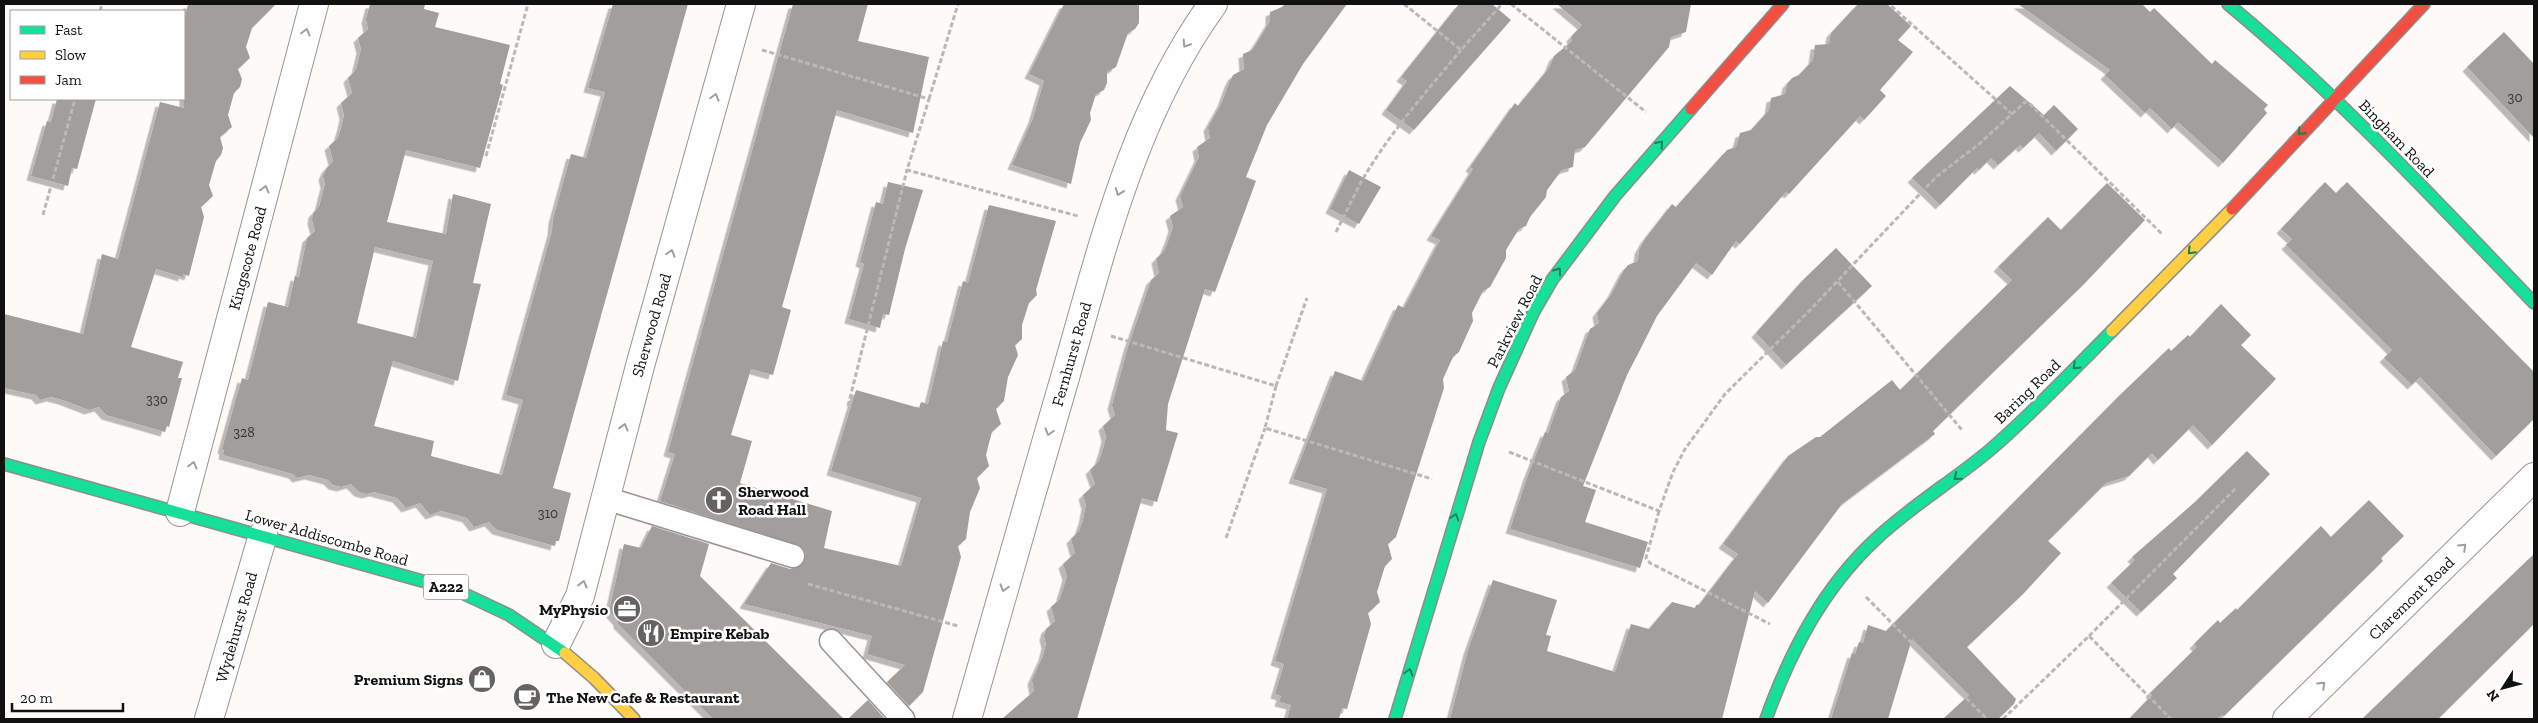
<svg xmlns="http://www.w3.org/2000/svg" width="2538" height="723" font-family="'Zilla Slab',serif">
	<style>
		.building { fill: #a19e9c; fill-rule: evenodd; filter: url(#shadow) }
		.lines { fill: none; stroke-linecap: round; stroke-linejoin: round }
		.lane-casing { stroke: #979695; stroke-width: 25 }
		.street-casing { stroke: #979695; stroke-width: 30 }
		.fast-casing { stroke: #8e8d8b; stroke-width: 14 }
		.slow-casing { stroke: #8e8d8b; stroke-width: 14 }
		.jam-casing { stroke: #8e8d8b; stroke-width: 14 }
		.path { stroke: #b9b9b8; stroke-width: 3; stroke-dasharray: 5 2.5; stroke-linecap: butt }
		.lane { stroke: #fffefe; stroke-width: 22 }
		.street { stroke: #fffefe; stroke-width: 28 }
		.fast { stroke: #16e098; stroke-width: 11 }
		.slow { stroke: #ffcf43; stroke-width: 11 }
		.jam { stroke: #f24e42; stroke-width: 11 }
		.oneway { stroke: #a09f9f }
		.oneway2 { stroke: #14835b }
		.labels { text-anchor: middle; stroke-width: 5; stroke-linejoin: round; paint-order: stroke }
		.number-label { font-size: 14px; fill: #353434 }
		.shield { fill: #fff; stroke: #585858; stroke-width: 1 }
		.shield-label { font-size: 15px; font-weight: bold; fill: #111 }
		.street-label { font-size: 16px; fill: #111; stroke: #fff }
		.poi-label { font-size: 16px; font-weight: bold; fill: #111; stroke: #fff; text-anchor: start }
	</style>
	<defs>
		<filter id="shadow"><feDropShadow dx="-4.5" dy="4.5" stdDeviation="0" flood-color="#0004"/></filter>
	</defs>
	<rect width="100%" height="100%" fill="#fdfaf7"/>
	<path class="building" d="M188,4h88l-24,24 -6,19 4,11 -12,11 4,10 -2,8 -6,6 -6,22 4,12 -12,10 3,11 -2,7 -5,6 -7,24 4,11 -12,11 3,10 -15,59 -6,-2v3l-27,-8 -25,78 52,15 -5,16h4l-13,49 -2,-1 -2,6 -59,-17 -7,-8 -10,3 -26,-10 -12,-3 -11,3 -4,-5 -32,-7v-74l79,20 19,-80 16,5 42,-157 24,6v-87z
		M370,4h55l-1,5 15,4 -4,14 75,18 -10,39 3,1 -23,83 -74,-18 -19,72 59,12 7,-40 38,10 -18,79 8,1 -23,97 -65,-20 -19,65 60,15 -3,15 71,19 21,-75 -17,-5 46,-164 1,-12 18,-65 15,4 19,-66 -17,-4 25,-84h75l-135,484 18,5 -12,48h-3l-1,5 -58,-16 -8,-8 -15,5 -7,-9 -14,-4 -12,-3 -11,4 -10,-12 -14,5 -9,-10 -23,-6 -8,2 -7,-2 -8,-8 -10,3 -8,-2 -5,-5 -19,-5 -12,3 -4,-4 -70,-19 1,-5 -2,-1 13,-47 7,-24 6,2 20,-78 20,5 7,-31 4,1 8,-39 8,-7 -3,-11 1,-7 6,-6 6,-23 -2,-8 3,-7 7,-8 -4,-15 9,-8 4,-13 2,-10 -3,-12 11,-10 -4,-15 8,-8 5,-21 -3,-11 10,-9 -2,-10zM375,247l58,14 -17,77 -59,-15z
		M793,4h75l-10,37 71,16 -16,76 -76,-23 -55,197 9,3 -18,65 -22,-6 -20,66 21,6 -12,42 92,28 -8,37 77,18 20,-68 -90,-27 25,-81 63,18 2,-6 7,2 15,-63 4,1 16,-61 5,2 21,-78 67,16 -20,69 1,5 -8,8 -7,22v14l-7,6 3,10 -10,22 -4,24 -8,8 5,15 -9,8 -3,11 -3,12 3,11 -12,12 3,10 -10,24 -4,27 -8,7 3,11 -38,135 -14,14 -22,-24 18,-17 -38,-11 5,-18 -128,-32 27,-41 19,6 12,-4 4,-11 -4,-7 -142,-46 15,-47 -7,-2z
		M1064,4h75v19l-4,6 -7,4 -12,34 -9,5v11l-3,7 -8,4 -6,19 1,7 -11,23 -9,41 -59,-19 21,-47 11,-37 -15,-7z
		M1285,4h62l-44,60 -36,61 -21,52 10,4 -41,111 -10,-3 -37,115 -2,26 12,3 -21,69 -15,-4 -65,221h-75l32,-28 -2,-11 11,-24 3,-12 -2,-8 2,-7 9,-8 -4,-14 9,-8 7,-23 -4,-12 12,-11 -4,-14 8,-8 4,-11 3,-15 -3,-10 12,-11 -5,-14 9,-9 4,-12 3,-12 -3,-11 12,-11 -3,-10 16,-58 23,-67 8,-7 -3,-14 8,-8 5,-12 4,-12 -3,-11 13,-9 -3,-11 19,-39 -2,-10 13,-9 -2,-11 14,-25 7,-19 4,-8 11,-6 -1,-15 9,-4 9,-14 9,-15v-9l12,-5z
		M1459,4h33l19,16 -97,110 -28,-20 21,-29 -6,-4z
		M1557,4h134l-5,28 -15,5 -2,10 -58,69 -26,31 -10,3 -2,17 -11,3 -15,20 -1,7 -16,20 -4,9 -7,3 -13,21v8l-16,29 -7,4 -11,22 1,8 -14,31 -6,5 -10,22 1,9 -48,149 -8,7 4,15 -7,7 -8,26 3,10 -12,11 3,11 -24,85 -5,-1 -3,11h-52l4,-14 -12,-3 2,-6 -6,-2 9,-30 -9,-3 52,-172 -34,-10 42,-108 28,10 35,-76 6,3 36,-68 -9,-4 42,-67 -3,-2 45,-64 3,3 31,-38 5,-12 18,-15 -1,-4 11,-12z
		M1858,4h29l24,22 -13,14 15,12 -33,38 6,6 -22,24 -4,-4 -71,78 -3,-2 -46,52 -4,-3 -24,34 -16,-12 -39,53 -15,30 -15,29 -44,111 13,4 -11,32 63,20 -8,26 -130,-39 18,-54 17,-43 3,1 13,-36 8,-6 -3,-14 9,-7 15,-41 9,-6 -2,-10 15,-20 12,-23 4,-5 10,-4 1,-11 6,-11 27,-35 4,3 51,-57 9,-3 4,-14 11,-3 18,-20 2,-12 14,-4 2,-10 5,-6 7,-3 14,-15 2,-15 14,-1 2,-11z
		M2018,4h124l8,8 4,-4 58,56 3,-4 53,45 -4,4 3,4 -44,50 -45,-41 -6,7 -22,-21 -5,5 -40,-38 5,-5z
		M2504,32l30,32v74l-67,-71z
		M2010,86l34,29 10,-10 24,24 -22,22 -17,-18 -16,15 -3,-3 -22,20 -7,-7 -12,12 -2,-2 -37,37 -28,-27z
		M57,99h39l-19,70 -5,-1 -4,18 -37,-10 16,-55 4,1z
		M1349,170l32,17 -22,37 -29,-15z
		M888,182l35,8 -18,59 -16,66 -6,-1 -3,14 -31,-9 15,-55 -4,-2 16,-60 7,2z
		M2325,182l11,11 11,-11 187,190v47l-38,37 -76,-79 -8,8 -28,-27 8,-8 -106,-105 6,-6 -11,-10z
		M2107,183l38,37 -61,64 -151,147 2,3 -93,70 -74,99 -13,-12 -33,128h-272l18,-69 25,-70 64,20 -11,35 5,1 -4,15 68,21 16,-48 18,5 23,-27 23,6 1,-3h3l39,-51 -15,-10 65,-88 28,-19h4l72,-57 8,10 112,-110 -14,-13 50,-50 13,13z
		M1836,248l36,38 -86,79 -30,-32 46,-52z
		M2221,304l30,31 -10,10 35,34 -64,66 -19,-20 -35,35 -6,-7 -23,23 -23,7 -58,58 13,12 -37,40 -57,54 49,52 -2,5 -16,15h-55l26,-24 -57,-56 -24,80h-57l21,-66 3,1 4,-12 4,1 5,-18 18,6 234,-236 49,-47 2,3 17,-16 2,2z
		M2247,451l23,23 -97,100 4,4 -36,34 -30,-29 24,-23 -3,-3 63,-55z
		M2369,500l35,36 -23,22 2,3 -159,155 -2,-1 -5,4h-88l23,-24 -2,-2 47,-46 -3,-3 24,-24 2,3 16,-15 1,2 84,-84 10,11z
		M652,526l57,18 -9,32 144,143h-131l-95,-95v-3l-9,-10 15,-67 17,4z
		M2534,554v70l-96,95h-76z
		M868,700l17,19h-37z"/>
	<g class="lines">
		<defs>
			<path id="lane" d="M605,498l188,58
				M831,641l72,78"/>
			<path id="street" d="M180,512l134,-508
				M556,644l24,-48 60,-230 101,-362
				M209,719l54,-184
				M967,719c33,-117 67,-235 101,-352 36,-126 67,-255 145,-363
				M2287,719l247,-242"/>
			<path id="fast" d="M2228,4c110,91 207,196 306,299
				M4,464l454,127 51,24 56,38
				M1395,719l84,-277 20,-54 34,-75 19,-33 63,-84 76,-87
				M1766,719c24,-67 57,-131 110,-180 35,-33 77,-58 114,-89 43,-37 82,-79 122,-119"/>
			<path id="slow" d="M2112,331l120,-122
				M565,653l29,25 40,41"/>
			<path id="jam" d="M1691,109l92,-105
				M2232,209l192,-205"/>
		</defs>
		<use href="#lane" class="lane-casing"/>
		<use href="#street" class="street-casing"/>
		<use href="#fast" class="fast-casing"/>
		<use href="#slow" class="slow-casing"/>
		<use href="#jam" class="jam-casing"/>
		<path class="path" d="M1404,4l57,46 41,-46
			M1511,4l135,108
			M100,11l2,-7
			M762,50l167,49 -22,71 171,46
			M929,99l29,-95
			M2012,114l13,-12 4,1 134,132
			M486,156l42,-152
			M43,215l32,-116
			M1336,232c8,-16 16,-32 24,-48 27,-48 66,-92 101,-134
			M1838,282l124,148
			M1111,336l165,50 -11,42 167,51
			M1276,386l31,-88
			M848,406l59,-236
			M1509,452l150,59 14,-39 12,-23 40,-55 85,-84 126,-133 43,-33 33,-30 -123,-110
			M1659,511l-13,47 4,5 120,61
			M1226,538l39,-110
			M808,584l150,42
			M1866,597l121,122
			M2089,636l147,-148
			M2003,719l86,-83 82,83"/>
		<use href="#lane" class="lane"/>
		<use href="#street" class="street"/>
		<use href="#fast" class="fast"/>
		<use href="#slow" class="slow"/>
		<use href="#jam" class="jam"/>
	</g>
	<defs><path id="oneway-chevron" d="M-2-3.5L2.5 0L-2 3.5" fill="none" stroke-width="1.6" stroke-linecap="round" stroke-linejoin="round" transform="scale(1.25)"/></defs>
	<g class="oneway">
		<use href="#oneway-chevron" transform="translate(306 32) rotate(-75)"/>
		<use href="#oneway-chevron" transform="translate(1186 44) rotate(123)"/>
		<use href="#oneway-chevron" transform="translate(715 97) rotate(-74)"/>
		<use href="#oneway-chevron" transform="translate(265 189) rotate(-75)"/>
		<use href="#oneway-chevron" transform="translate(1119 192) rotate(110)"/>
		<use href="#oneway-chevron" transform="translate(671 253) rotate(-74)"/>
		<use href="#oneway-chevron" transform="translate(624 427) rotate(-75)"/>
		<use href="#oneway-chevron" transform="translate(1049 432) rotate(106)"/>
		<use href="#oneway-chevron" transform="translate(193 465) rotate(-75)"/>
		<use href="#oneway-chevron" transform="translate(2463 547) rotate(-44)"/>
		<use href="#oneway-chevron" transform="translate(583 584) rotate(-76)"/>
		<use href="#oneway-chevron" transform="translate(1004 588) rotate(106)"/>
		<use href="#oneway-chevron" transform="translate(2322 685) rotate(-44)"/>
	</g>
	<g class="oneway2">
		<use href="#oneway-chevron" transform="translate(2301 132) rotate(132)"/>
		<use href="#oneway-chevron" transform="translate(1660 144) rotate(-49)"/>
		<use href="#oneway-chevron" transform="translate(2191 251) rotate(134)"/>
		<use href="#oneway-chevron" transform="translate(1558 271) rotate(-54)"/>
		<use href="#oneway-chevron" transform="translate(2076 366) rotate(136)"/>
		<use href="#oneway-chevron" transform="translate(1957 477) rotate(141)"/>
		<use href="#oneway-chevron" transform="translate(1455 517) rotate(-72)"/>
		<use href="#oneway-chevron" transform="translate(1409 672) rotate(-74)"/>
	</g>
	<defs>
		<symbol id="church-disc" viewBox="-11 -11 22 22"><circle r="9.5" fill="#646362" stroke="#fff"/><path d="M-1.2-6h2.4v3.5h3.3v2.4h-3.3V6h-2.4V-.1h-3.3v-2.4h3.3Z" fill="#fff"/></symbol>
		<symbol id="office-disc" viewBox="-11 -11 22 22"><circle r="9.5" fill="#646362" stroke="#fff"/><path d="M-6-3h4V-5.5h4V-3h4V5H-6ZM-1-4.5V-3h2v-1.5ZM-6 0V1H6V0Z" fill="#fff"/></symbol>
		<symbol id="restaurant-disc" viewBox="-11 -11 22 22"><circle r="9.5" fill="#646362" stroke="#fff"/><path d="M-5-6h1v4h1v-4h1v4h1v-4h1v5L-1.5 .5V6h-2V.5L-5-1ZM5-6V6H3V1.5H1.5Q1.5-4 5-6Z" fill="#fff"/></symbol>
		<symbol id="shop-disc" viewBox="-11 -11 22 22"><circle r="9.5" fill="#646362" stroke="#fff"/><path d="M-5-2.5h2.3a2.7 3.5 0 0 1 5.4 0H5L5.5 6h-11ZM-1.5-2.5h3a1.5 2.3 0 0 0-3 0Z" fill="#fff"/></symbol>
		<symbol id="cafe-disc" viewBox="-11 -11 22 22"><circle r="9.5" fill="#646362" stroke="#fff"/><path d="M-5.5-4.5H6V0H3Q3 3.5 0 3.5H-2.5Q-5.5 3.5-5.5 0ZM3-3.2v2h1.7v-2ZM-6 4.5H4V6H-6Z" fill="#fff"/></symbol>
	</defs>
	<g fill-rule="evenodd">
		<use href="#church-disc" x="703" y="484" width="32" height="32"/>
		<use href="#office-disc" x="611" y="593" width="32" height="32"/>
		<use href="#restaurant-disc" x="635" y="617" width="32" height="32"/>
		<use href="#shop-disc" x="466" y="663" width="32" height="32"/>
		<use href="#cafe-disc" x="511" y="681" width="32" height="32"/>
	</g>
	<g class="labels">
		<g class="number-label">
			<text x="2515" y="102">30</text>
			<text x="157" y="404">330</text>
			<text x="244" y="437">328</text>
			<text x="548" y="518">310</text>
		</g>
		<rect class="shield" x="423.5" y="574.5" width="45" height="25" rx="4"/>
		<g class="shield-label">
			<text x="446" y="592">A222</text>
		</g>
		<g class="street-label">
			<text transform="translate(2397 138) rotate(46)" y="6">Bingham Road</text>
			<text transform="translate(247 258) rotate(-75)" y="6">Kingscote Road</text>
			<text transform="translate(1514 321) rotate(-63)" y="6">Parkview Road</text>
			<text transform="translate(651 325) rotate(-74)" y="6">Sherwood Road</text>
			<text transform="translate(1071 354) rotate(-74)" y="6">Fernhurst Road</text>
			<text transform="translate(2027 391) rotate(-44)" y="6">Baring Road</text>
			<text transform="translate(327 537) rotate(16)" y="6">Lower Addiscombe Road</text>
			<text transform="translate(2411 598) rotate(-44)" y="6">Claremont Road</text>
			<text transform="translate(236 627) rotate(-74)" y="6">Wydehurst Road</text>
		</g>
		<g class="poi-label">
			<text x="738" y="497">Sherwood<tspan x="738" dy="18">Road Hall</tspan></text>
			<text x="608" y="615" text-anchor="end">MyPhysio</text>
			<text x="670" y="639">Empire Kebab</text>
			<text x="463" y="685" text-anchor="end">Premium Signs</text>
			<text x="546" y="703">The New Cafe &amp; Restaurant</text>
		</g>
	</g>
	<rect width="2538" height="723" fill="none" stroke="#111111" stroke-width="10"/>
	<rect x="10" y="10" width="175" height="90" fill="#ffffff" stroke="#a0a0a0"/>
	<rect x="20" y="26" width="25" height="8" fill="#16e098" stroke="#a0a0a0"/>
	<text x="55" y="35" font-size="15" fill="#111111">Fast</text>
	<rect x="20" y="51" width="25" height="8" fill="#ffcf43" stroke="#a0a0a0"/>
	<text x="55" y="60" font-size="15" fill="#111111">Slow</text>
	<rect x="20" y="76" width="25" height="8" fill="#f24e42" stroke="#a0a0a0"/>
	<text x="55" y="85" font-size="15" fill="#111111">Jam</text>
	<g transform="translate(2503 688) rotate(234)" stroke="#ffffff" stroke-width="4" paint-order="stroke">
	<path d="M0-4L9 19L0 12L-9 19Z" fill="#111111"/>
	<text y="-8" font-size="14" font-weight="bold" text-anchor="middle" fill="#111111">N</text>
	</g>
	<path d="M12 703v8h111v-8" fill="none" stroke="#111111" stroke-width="2.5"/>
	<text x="20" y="703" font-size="15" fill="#111111" stroke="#ffffff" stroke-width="4" paint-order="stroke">20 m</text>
</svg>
